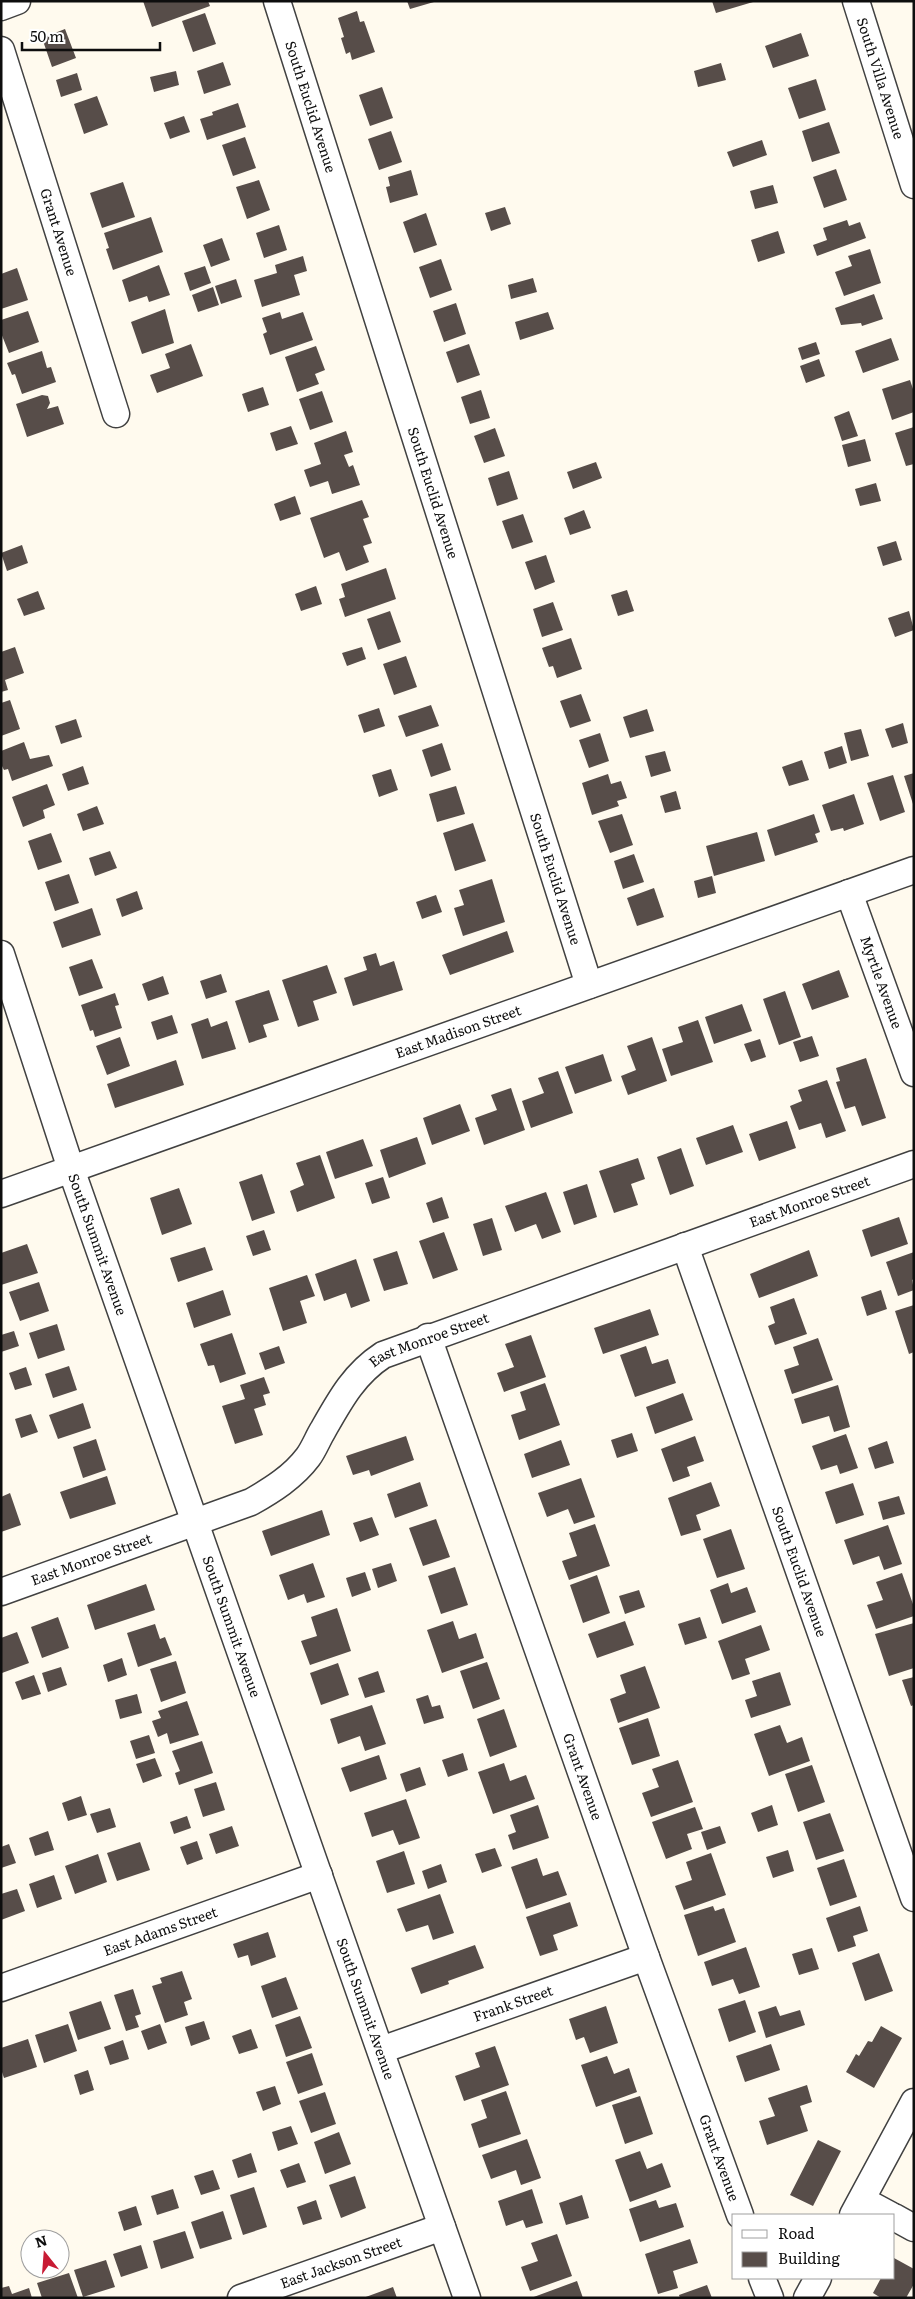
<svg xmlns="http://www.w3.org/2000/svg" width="915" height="2299" font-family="Literata,serif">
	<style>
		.building { fill: #574d49 }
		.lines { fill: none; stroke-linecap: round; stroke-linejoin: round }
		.minor-casing { stroke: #414141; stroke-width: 29 }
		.minor { stroke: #fff; stroke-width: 26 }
		.labels { text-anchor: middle; stroke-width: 5; stroke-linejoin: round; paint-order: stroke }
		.street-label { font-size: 14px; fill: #0e0e0e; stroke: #fff }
	</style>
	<rect width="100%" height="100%" fill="#fffaee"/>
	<path class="building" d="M143,1h65l2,5 -58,21z
		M407,1h27v1l-24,7z
		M712,1h41v1l-37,11z
		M357,11l3,11 4,-1 11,31 -23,8 -2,-8 -4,2 -5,-16 3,-1 -6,-19z
		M205,13l11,31 -23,8 -11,-31z
		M65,29l11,29 -24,9 -10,-29z
		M801,33l8,23 -36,12 -8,-22z
		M223,62l8,23 -27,9 -7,-23z
		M721,63l5,17 -28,7 -4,-16z
		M176,71l3,14 -25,7 -4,-15z
		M77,73l5,17 -21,7 -5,-17z
		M816,79l10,31 -27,9 -11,-31z
		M382,87l11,31 -23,8 -11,-31z
		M97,96l11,29 -24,9 -10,-30z
		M238,103l8,24 -39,13 -7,-21 13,-4 -1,-3z
		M184,116l6,16 -20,7 -6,-16z
		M829,122l11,31 -28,9 -10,-31z
		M391,131l11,31 -23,8 -11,-31z
		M245,137l11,31 -23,8 -11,-31z
		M762,140l5,15 -34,12 -6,-15z
		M836,169l11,31 -23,8 -11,-31z
		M411,170l7,25 -28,8 -4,-16 4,-1 -2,-9z
		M259,180l11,30 -23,9 -11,-32z
		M123,182l12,35 -33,11 -12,-35z
		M773,185l5,18 -23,6 -5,-18z
		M505,207l6,17 -20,7 -6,-18z
		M426,213l11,32 -23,8 -11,-31z
		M151,217l12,35 -50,18 -7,-21 3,-1 -5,-15z
		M847,220l2,6 11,-4 6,16 -49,18 -4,-11 14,-5 -4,-12z
		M279,225l8,25 -23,8 -8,-25z
		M778,231l7,22 -27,9 -7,-22z
		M222,238l8,22 -19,7 -8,-22z
		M870,249l11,34 -37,13 -9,-24 17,-6 -4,-10z
		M303,256l4,15 -13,4 6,20 -38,12 -8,-27 23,-7 -2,-8z
		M441,259l11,31 -22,8 -11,-31z
		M159,265l11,30 -21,7 -2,-6 -18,6 -7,-22z
		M205,266l6,17 -21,8 -6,-18z
		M17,268l11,32 -27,9v-35z
		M533,278l4,14 -26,7 -3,-14z
		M236,279l6,18 -21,7 -6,-18z
		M213,287l6,18 -21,7 -6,-17z
		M874,294l9,25 -21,7 -1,-3 -20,2 -6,-17z
		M456,303l10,31 -22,8 -11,-31z
		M165,309l9,34 -32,11 -11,-32z
		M28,311l11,31 -30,11 -8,-20v-13z
		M280,312l2,7 21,-7 10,28 -43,15 -7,-21 4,-2 -5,-14z
		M548,312l6,17 -34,11 -5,-18z
		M891,338l8,22 -36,13 -8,-22z
		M816,342l4,12 -18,6 -4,-12z
		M191,344l12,32 -46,17 -7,-18 20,-7 -5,-14z
		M469,344l11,31 -23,8 -11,-31z
		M316,346l9,24 -10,4 4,10 -22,8 -12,-35z
		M42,351l5,17 4,-1 5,15 -34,12 -7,-20 -3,1 -5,-12z
		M819,359l6,17 -19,7 -6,-17z
		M910,380l4,12v20l-22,8 -10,-31z
		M263,387l6,18 -21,7 -6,-18z
		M481,390l9,28 -20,6 -9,-27z
		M322,391l11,31 -23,8 -11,-31z
		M42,395l6,1 2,7 -3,6 11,-3 6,18 -37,13 -11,-33z
		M849,411l9,25 -16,5 -8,-24z
		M291,426l7,18 -22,7 -6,-18z
		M914,427v37l-8,2 -11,-33z
		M495,428l10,28 -21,7 -10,-27z
		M346,431l7,21 -9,3 5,12 4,-2 7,20 -28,9 -4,-13 -18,6 -6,-17 17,-6 -7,-21z
		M865,439l6,22 -23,6 -6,-22z
		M596,462l6,16 -29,11 -6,-17z
		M509,471l9,28 -21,7 -9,-28z
		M876,483l5,18 -21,5 -5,-17z
		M295,496l6,18 -21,7 -6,-17z
		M362,500l7,17 -6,2 9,24 -9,3 6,16 -23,9 -7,-19 -15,6 -14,-40z
		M584,510l7,18 -21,7 -6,-17z
		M523,514l10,28 -21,7 -10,-28z
		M896,541l6,19 -19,6 -6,-19z
		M22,545l6,18 -21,8 -6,-18z
		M546,555l9,27 -20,8 -10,-28z
		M386,568l10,31 -51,18 -6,-18 6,-2 -4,-13z
		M316,586l6,18 -21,7 -6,-17z
		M627,590l7,21 -16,5 -7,-21z
		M38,591l7,18 -21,7 -7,-17z
		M553,602l10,28 -21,7 -9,-28z
		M390,611l11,31 -23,8 -11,-31z
		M909,611l5,19 -19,7 -7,-19z
		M571,638l11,31 -25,9 -4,-12 -4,1 -7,-19z
		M15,647l9,26 -19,7 3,10 -7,2v-40z
		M362,647l4,12 -19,7 -5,-13z
		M406,656l11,31 -23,8 -11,-31z
		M581,694l10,27 -21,7 -10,-27z
		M10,700l10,29 -19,7v-33z
		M431,705l8,21 -33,11 -8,-21z
		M379,708l6,18 -21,7 -6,-18z
		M647,709l7,22 -24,7 -7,-21z
		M76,719l6,18 -21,7 -6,-18z
		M903,723l5,20 -16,5 -7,-19z
		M861,729l8,27 -18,5 -7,-28z
		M600,733l9,28 -20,7 -10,-28z
		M24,742l6,17 19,-4 4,11 -41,15 -4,-12 -4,1 -3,-6v-13z
		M442,743l9,27 -20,7 -9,-27z
		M842,746l5,17 -18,6 -5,-17z
		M665,751l6,20 -20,6 -6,-21z
		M802,760l7,20 -20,6 -7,-19z
		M83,766l6,18 -21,7 -6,-17z
		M391,769l7,21 -19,7 -7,-22z
		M914,773v31h-1l-9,-28z
		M608,774l3,10 10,-3 6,17 -10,3 2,5 -27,9 -10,-32z
		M893,775l12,37 -25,9 -13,-38z
		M47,784l8,21 -12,5 2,8 -22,9 -11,-30z
		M456,786l9,28 -28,8 -8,-28z
		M676,791l5,18 -16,4 -5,-17z
		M854,794l10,30 -20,7 -1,-3 -12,3 -9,-26z
		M97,806l7,18 -21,7 -6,-17z
		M622,814l11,31 -23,8 -12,-32z
		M814,814l6,18 -5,2 3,8 -43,14 -8,-26z
		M473,823l13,38 -31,10 -12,-38z
		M757,832l8,29 -51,15 -8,-30z
		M51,833l11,29 -24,8 -10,-29z
		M110,851l7,17 -22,8 -6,-18z
		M634,854l10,28 -21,7 -9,-28z
		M69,874l10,29 -24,8 -10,-29z
		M712,876l4,17 -18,5 -4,-17z
		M492,879l13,43 -42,14 -9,-28 10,-3 -5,-15z
		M654,888l10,29 -27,9 -10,-28z
		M137,891l6,18 -21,8 -6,-18z
		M436,895l6,17 -20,7 -6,-17z
		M92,908l9,27 -39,13 -9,-26z
		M507,931l7,21 -64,23 -8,-20z
		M376,953l4,13 14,-5 9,29 -50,16 -9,-28 23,-8 -4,-13z
		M92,959l11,29 -24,8 -10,-29z
		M327,965l10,28 -24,8 6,19 -21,7 -16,-47z
		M839,970l10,27 -37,13 -10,-26z
		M221,974l6,18 -21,7 -6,-18z
		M163,976l6,18 -21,7 -6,-17z
		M269,990l10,30 -16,5 4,12 -18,6 -14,-42z
		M785,991l16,46 -22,8 -16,-46z
		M115,993l4,12 -4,1 7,22 -27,9 -2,-7 -3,1 -9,-26z
		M742,1004l10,27 -38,13 -9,-27z
		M172,1015l6,18 -21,7 -6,-18z
		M208,1018l3,9 16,-6 9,28 -34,10 -11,-35z
		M698,1020l15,42 -42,14 -9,-27 21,-7 -5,-15z
		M812,1036l7,20 -19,6 -7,-20z
		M120,1037l10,29 -23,9 -11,-29z
		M652,1037l15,44 -39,14 -7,-19 15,-6 -9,-24z
		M760,1039l6,18 -15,5 -7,-18z
		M603,1054l9,27 -37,13 -10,-27z
		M866,1058l20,60 -24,8 -7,-20 -10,3 -9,-27 4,-1 -4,-13z
		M176,1060l8,25 -69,23 -8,-24z
		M558,1071l15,42 -42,15 -9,-27 22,-8 -6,-15z
		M827,1080l19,51 -20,7 -5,-15 -22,7 -9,-24 12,-5 -4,-11z
		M511,1088l14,42 -41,15 -9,-27 22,-8 -6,-15z
		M460,1104l10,27 -38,14 -9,-27z
		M787,1121l9,27 -37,13 -10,-27z
		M733,1125l10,27 -37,13 -10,-27z
		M417,1137l9,27 -37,14 -9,-28z
		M363,1139l10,27 -38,13 -9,-27z
		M681,1148l13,38 -24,9 -13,-38z
		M320,1155l15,43 -38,14 -7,-21 14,-6 -8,-22z
		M638,1158l7,21 -14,5 7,21 -24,8 -15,-42z
		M262,1174l13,39 -23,8 -13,-39z
		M383,1177l7,21 -18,6 -7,-21z
		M587,1184l10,33 -23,8 -11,-33z
		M179,1188l13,36 -30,11 -12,-37z
		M546,1192l15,40 -19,7 -6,-15 -21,8 -10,-26z
		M442,1197l7,21 -16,5 -7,-20z
		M899,1217l9,27 -37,13 -9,-27z
		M492,1218l10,32 -19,6 -10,-32z
		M264,1230l7,20 -18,6 -7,-20z
		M444,1232l14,38 -25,9 -14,-38z
		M27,1244l11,29 -37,12v-32z
		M205,1247l8,23 -35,12 -8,-24z
		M809,1250l9,26 -59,22 -9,-24z
		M397,1251l11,33 -24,7 -11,-32z
		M914,1252v27l-2,1 2,10 -16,6 -12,-34z
		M356,1259l14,42 -19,7 -5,-15 -22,8 -9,-27z
		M307,1275l8,21 -15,5 7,22 -24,8 -14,-43z
		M39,1282l10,29 -29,10 -11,-29z
		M223,1290l8,25 -37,13 -8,-25z
		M881,1290l6,19 -20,7 -6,-19z
		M794,1298l13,36 -32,11 -7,-19 7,-3 -5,-16z
		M914,1305v47l-5,2 -14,-43z
		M650,1309l9,26 -56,19 -9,-26z
		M57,1324l8,26 -27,9 -9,-26z
		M14,1331l5,15 -18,6v-17z
		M232,1333l14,41 -26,9 -6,-18 -6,1 -8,-22z
		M531,1335l15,42 -42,15 -7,-19 17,-6 -9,-23z
		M818,1338l15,42 -41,14 -8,-24 15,-5 -6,-18z
		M279,1346l6,17 -20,7 -6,-17z
		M646,1346l6,18 16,-5 8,24 -41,14 -15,-42z
		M69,1366l8,24 -24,8 -8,-24z
		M26,1367l6,18 -17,5 -6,-17z
		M264,1377l6,16 -7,2 3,10 -12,4 9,26 -28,9 -13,-38 23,-7 -5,-14z
		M545,1383l15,42 -41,15 -8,-25 15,-5 -6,-18z
		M838,1385l12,42 -16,5 -5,-16 -27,8 -8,-25z
		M683,1393l10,27 -38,14 -9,-27z
		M83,1403l8,25 -33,11 -9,-24z
		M31,1414l7,18 -17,6 -6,-19z
		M632,1433l6,18 -21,7 -6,-18z
		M846,1434l12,34 -18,6 -3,-9 -16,5 -9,-24z
		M406,1436l8,24 -43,16 -2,-6 -16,5 -7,-19z
		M695,1436l9,25 -17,6 3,9 -17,6 -12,-33z
		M96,1439l10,31 -23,8 -10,-31z
		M561,1440l9,25 -38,13 -8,-24z
		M887,1441l7,22 -19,6 -7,-21z
		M107,1476l9,28 -46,15 -10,-27z
		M581,1478l14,39 -21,7 -6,-15 -21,8 -9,-24z
		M420,1482l8,24 -33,12 -8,-24z
		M711,1482l9,24 -24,9 5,15 -20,6 -13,-38z
		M853,1483l11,32 -28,9 -11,-32z
		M10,1493l11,32 -20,7v-35z
		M899,1496l6,18 -22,6 -5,-18z
		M322,1510l8,25 -59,21 -9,-25z
		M372,1517l7,18 -19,7 -7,-19z
		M436,1519l14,38 -27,9 -14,-38z
		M595,1524l15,42 -41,14 -7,-19 15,-5 -8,-23z
		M888,1525l14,39 -18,6 -5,-14 -26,9 -9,-25z
		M731,1529l14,40 -28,9 -14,-39z
		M313,1563l12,34 -18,6 -3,-9 -16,6 -9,-25z
		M391,1563l6,18 -19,7 -6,-19z
		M455,1567l13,38 -27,9 -13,-38z
		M365,1572l6,18 -19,7 -6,-19z
		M902,1573l12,34v9l-38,13 -9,-24 16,-5 -7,-18z
		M597,1575l13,38 -27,10 -13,-38z
		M728,1583l3,10 16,-6 9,25 -34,12 -12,-34z
		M146,1584l9,26 -60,20 -8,-25z
		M639,1590l6,17 -20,7 -6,-18z
		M337,1608l14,43 -41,14 -9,-24 16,-5 -6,-19z
		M58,1617l11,31 -27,10 -11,-31z
		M700,1617l7,21 -22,7 -7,-21z
		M453,1621l6,18 17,-6 8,25 -42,15 -15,-43z
		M625,1621l9,24 -37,13 -9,-24z
		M914,1623v45l-25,8 -14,-42z
		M155,1624l5,15 5,-2 7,18 -34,12 -11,-34z
		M761,1625l9,25 -25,9 5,15 -18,6 -14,-39z
		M17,1632l12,31 -27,10 -1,-35z
		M122,1658l5,17 -19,7 -5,-17z
		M176,1661l10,32 -25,9 -11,-33z
		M487,1662l13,37 -27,10 -13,-38z
		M338,1663l11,32 -28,10 -11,-32z
		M645,1666l15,42 -42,15 -8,-24 16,-6 -6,-18z
		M61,1667l6,18 -19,7 -6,-19z
		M378,1671l7,21 -20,6 -7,-20z
		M780,1672l11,33 -40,13 -6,-18 12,-4 -5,-15z
		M34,1675l7,19 -19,6 -7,-18z
		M914,1677v28l-3,1 -9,-26z
		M137,1694l5,19 -22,6 -5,-19z
		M428,1695l4,12 8,-2 4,13 -20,6 -8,-25z
		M187,1701l12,34 -29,9 -3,-11 -9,4 -6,-16 9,-3 -3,-7z
		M372,1705l14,39 -21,7 -5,-15 -22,8 -8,-25z
		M504,1709l13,38 -27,10 -13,-38z
		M648,1718l12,38 -28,9 -13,-37z
		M780,1725l7,18 15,-6 8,24 -41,15 -15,-42z
		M149,1735l6,18 -19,6 -6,-18z
		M202,1741l11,32 -34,12 -4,-12 5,-2 -8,-20z
		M463,1753l5,17 -20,7 -6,-17z
		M379,1755l8,24 -37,13 -9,-24z
		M155,1758l7,18 -19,7 -7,-19z
		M678,1760l15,42 -42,15 -9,-24 17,-6 -7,-18z
		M504,1763l6,18 16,-6 9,24 -42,15 -15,-42z
		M812,1765l13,37 -27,10 -13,-38z
		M420,1767l6,18 -20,7 -6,-18z
		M216,1782l9,28 -22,7 -9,-28z
		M81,1796l6,19 -19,6 -6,-18z
		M406,1799l14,39 -21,7 -6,-15 -21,7 -8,-24z
		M538,1805l11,33 -36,12 -5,-15 8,-3 -6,-17z
		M772,1805l6,20 -20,7 -7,-19z
		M695,1807l8,22 -16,5 5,15 -26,10 -14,-37z
		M110,1808l6,19 -19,6 -7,-19z
		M830,1813l14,38 -28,9 -13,-38z
		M187,1816l4,12 -17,6 -4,-12z
		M232,1826l7,20 -23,8 -7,-20z
		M720,1826l6,17 -19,7 -6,-18z
		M48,1831l6,19 -19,6 -6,-18z
		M197,1841l6,18 -16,6 -7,-18z
		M140,1842l10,28 -33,11 -10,-28z
		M9,1844l7,19 -15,5v-21z
		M495,1848l7,18 -20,7 -7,-19z
		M788,1850l6,21 -21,7 -7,-21z
		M404,1851l11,33 -28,9 -11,-32z
		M711,1853l15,42 -42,15 -9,-24 17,-6 -6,-18z
		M98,1854l9,28 -32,12 -10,-28z
		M537,1858l6,18 15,-5 9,24 -41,14 -15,-42z
		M844,1859l13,38 -27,9 -13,-38z
		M441,1864l6,18 -19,7 -6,-18z
		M54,1875l8,24 -25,9 -8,-24z
		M17,1889l8,22 -24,9v-26z
		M440,1894l14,39 -21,7 -5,-15 -22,7 -9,-23z
		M570,1902l8,24 -25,9 5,15 -18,6 -14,-39z
		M713,1906l2,5 9,-3 12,34 -38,14 -14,-41z
		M860,1906l8,25 -15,5 3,10 -18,6 -12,-34z
		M268,1932l8,25 -25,9 -3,-11 -10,3 -5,-14z
		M475,1945l9,23 -36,13 1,3 -28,10 -10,-26z
		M746,1947l14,40 -21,7 -6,-15 -21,7 -8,-24z
		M812,1948l7,21 -20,6 -7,-21z
		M879,1953l14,38 -28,10 -13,-38z
		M182,1971l10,28 -8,3 4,13 -23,8 -13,-37 10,-3 -2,-5z
		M286,1977l12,32 -26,9 -11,-32z
		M133,1989l8,25 -6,2 4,11 -13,4 -12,-36z
		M745,2000l11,32 -27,10 -11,-33z
		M101,2001l10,28 -33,11 -9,-28z
		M606,2006l12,37 -28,10 -6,-16 -8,3 -7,-21z
		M776,2006l4,10 20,-6 5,15 -39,13 -8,-26z
		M300,2016l12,32 -26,9 -11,-32z
		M204,2021l6,18 -19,7 -6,-19z
		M68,2024l9,27 -33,12 -9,-28z
		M160,2024l7,19 -19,7 -7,-19z
		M881,2026l21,12 -28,50 -28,-16 10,-18 3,2 9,-15 4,1z
		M251,2029l7,19 -19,6 -7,-18z
		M28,2039l9,28 -33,11 -3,-9v-21z
		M123,2040l6,19 -19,6 -6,-18z
		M771,2044l9,26 -35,12 -9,-26z
		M495,2046l14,39 -45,16 -9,-25 25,-9 -5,-14z
		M312,2053l11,32 -25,9 -12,-32z
		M607,2056l7,18 15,-6 8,24 -41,15 -15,-42z
		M88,2070l6,20 -14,5 -6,-20z
		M807,2085l5,17 -12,4 8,25 -41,14 -8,-24 16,-5 -7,-18z
		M275,2086l6,18 -18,7 -7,-19z
		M506,2091l15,43 -42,14 -8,-24 16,-6 -6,-18z
		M325,2092l11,32 -25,9 -12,-32z
		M640,2096l13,38 -28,10 -13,-39z
		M291,2126l7,18 -20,7 -6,-19z
		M339,2132l12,32 -26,10 -11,-32z
		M527,2139l14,39 -20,7 -5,-15 -25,9 -9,-24z
		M818,2140l23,11 -28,55 -23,-11z
		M640,2151l7,18 15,-6 9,24 -41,15 -15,-42z
		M251,2153l6,19 -19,6 -6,-18z
		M299,2163l7,19 -19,6 -7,-18z
		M213,2170l7,19 -19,6 -7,-19z
		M355,2176l11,32 -25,10 -12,-33z
		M254,2187l13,40 -24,8 -13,-40z
		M173,2189l6,19 -22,7 -6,-19z
		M532,2189l11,34 -17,5 -3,-8 -17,6 -8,-25z
		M582,2195l7,23 -23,7 -7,-22z
		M316,2200l6,19 -19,6 -6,-18z
		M656,2200l3,8 17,-5 8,24 -44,15 -11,-33z
		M136,2206l6,19 -18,6 -6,-19z
		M223,2211l9,28 -32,10 -9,-27z
		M185,2231l9,27 -33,11 -8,-28z
		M557,2234l15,42 -42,15 -9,-24 17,-6 -7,-18z
		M690,2239l8,24 -25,8 5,17 -20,6 -13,-40z
		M141,2245l7,23 -27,9 -8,-23z
		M894,2258l20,11v15l-8,14h-25l-8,-5 8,-15h13z
		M106,2260l9,27 -32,10 -9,-27z
		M69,2273l9,25h-36l-5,-15z
		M577,2281l6,17h-52z
		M707,2285l5,13h-32l-1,-3z
		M9,2286l3,8 17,-6 3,10h-31v-10z
		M393,2287l4,11h-34z"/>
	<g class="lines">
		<defs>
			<g id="minor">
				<path id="s1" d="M277,1l312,984"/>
				<path id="s2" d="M856,1l58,184"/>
				<path d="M1,7l16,-6"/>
				<path id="s3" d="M1,50l115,364"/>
				<path id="s4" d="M849,893l65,180"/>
				<path id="s5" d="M1,954l70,215 396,1129"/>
				<path id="s6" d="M1,1194l913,-324"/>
				<path id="s7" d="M685,1246l229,652"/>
				<path id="s8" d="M428,1337l218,620 94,258"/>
				<path id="s9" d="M1,1592l250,-90c21,-12 42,-25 57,-45 6,-8 10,-19 15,-27 17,-30 31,-56 60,-75l531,-191"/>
				<path id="s10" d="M1,1988l318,-113"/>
				<path id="s11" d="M381,2050l265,-93"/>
				<path d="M862,2200l28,15"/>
				<path d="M853,2215l61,-113"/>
				<path d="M894,2217l20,11"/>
				<path d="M762,2278l8,20"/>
				<path id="s12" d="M241,2298l201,-71"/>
				<path d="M807,2298l11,-20"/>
			</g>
		</defs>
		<use href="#minor" class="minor-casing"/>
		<use href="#minor" class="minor"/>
	</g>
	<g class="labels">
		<g class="street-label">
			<text dy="5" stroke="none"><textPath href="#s2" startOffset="81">South Villa Avenue</textPath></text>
			<text dy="5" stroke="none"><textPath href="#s1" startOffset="111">South Euclid Avenue</textPath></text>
			<text dy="5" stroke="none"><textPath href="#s3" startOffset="191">Grant Avenue</textPath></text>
			<text dy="5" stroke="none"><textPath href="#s1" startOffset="516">South Euclid Avenue</textPath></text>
			<text dy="5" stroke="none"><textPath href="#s1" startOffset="921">South Euclid Avenue</textPath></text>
			<text dy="5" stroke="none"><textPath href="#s4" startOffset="95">Myrtle Avenue</textPath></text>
			<text dy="5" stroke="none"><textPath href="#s6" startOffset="485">East Madison Street</textPath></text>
			<text dy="5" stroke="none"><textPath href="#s9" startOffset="920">East Monroe Street</textPath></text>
			<text dy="5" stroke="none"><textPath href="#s5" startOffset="306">South Summit Avenue</textPath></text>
			<text dy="5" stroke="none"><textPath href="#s9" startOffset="515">East Monroe Street</textPath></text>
			<text dy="5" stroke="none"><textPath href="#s9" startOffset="96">East Monroe Street</textPath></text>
			<text dy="5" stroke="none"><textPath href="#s7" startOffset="345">South Euclid Avenue</textPath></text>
			<text dy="5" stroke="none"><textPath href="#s5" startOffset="711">South Summit Avenue</textPath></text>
			<text dy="5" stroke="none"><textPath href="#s8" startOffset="466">Grant Avenue</textPath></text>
			<text dy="5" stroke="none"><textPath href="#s10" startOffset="169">East Adams Street</textPath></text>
			<text dy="5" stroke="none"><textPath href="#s11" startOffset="140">Frank Street</textPath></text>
			<text dy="5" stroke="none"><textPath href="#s5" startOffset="1116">South Summit Avenue</textPath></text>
			<text dy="5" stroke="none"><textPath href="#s8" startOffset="871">Grant Avenue</textPath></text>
			<text dy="5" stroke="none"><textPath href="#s12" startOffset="106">East Jackson Street</textPath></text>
		</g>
	</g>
	<rect width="915" height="2299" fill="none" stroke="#0e0e0e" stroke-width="5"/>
	<rect x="732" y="2214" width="162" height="65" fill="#ffffff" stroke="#9f9f9f"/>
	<rect x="742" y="2230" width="25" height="8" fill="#ffffff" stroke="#9f9f9f"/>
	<text x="778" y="2239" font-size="15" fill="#0e0e0e">Road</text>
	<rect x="742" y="2252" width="25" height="15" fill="#574d49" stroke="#9f9f9f"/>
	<text x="778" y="2264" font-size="15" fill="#0e0e0e">Building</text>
	<g transform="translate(45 2254) rotate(343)"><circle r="24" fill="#ffffff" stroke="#9f9f9f"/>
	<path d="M0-4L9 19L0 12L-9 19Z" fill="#c81b34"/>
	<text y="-8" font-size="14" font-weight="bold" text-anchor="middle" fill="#0e0e0e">N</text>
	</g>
	<path d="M22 42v8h138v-8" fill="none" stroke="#0e0e0e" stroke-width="2.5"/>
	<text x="30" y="42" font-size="15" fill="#0e0e0e" stroke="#ffffff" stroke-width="4" paint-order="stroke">50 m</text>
</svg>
